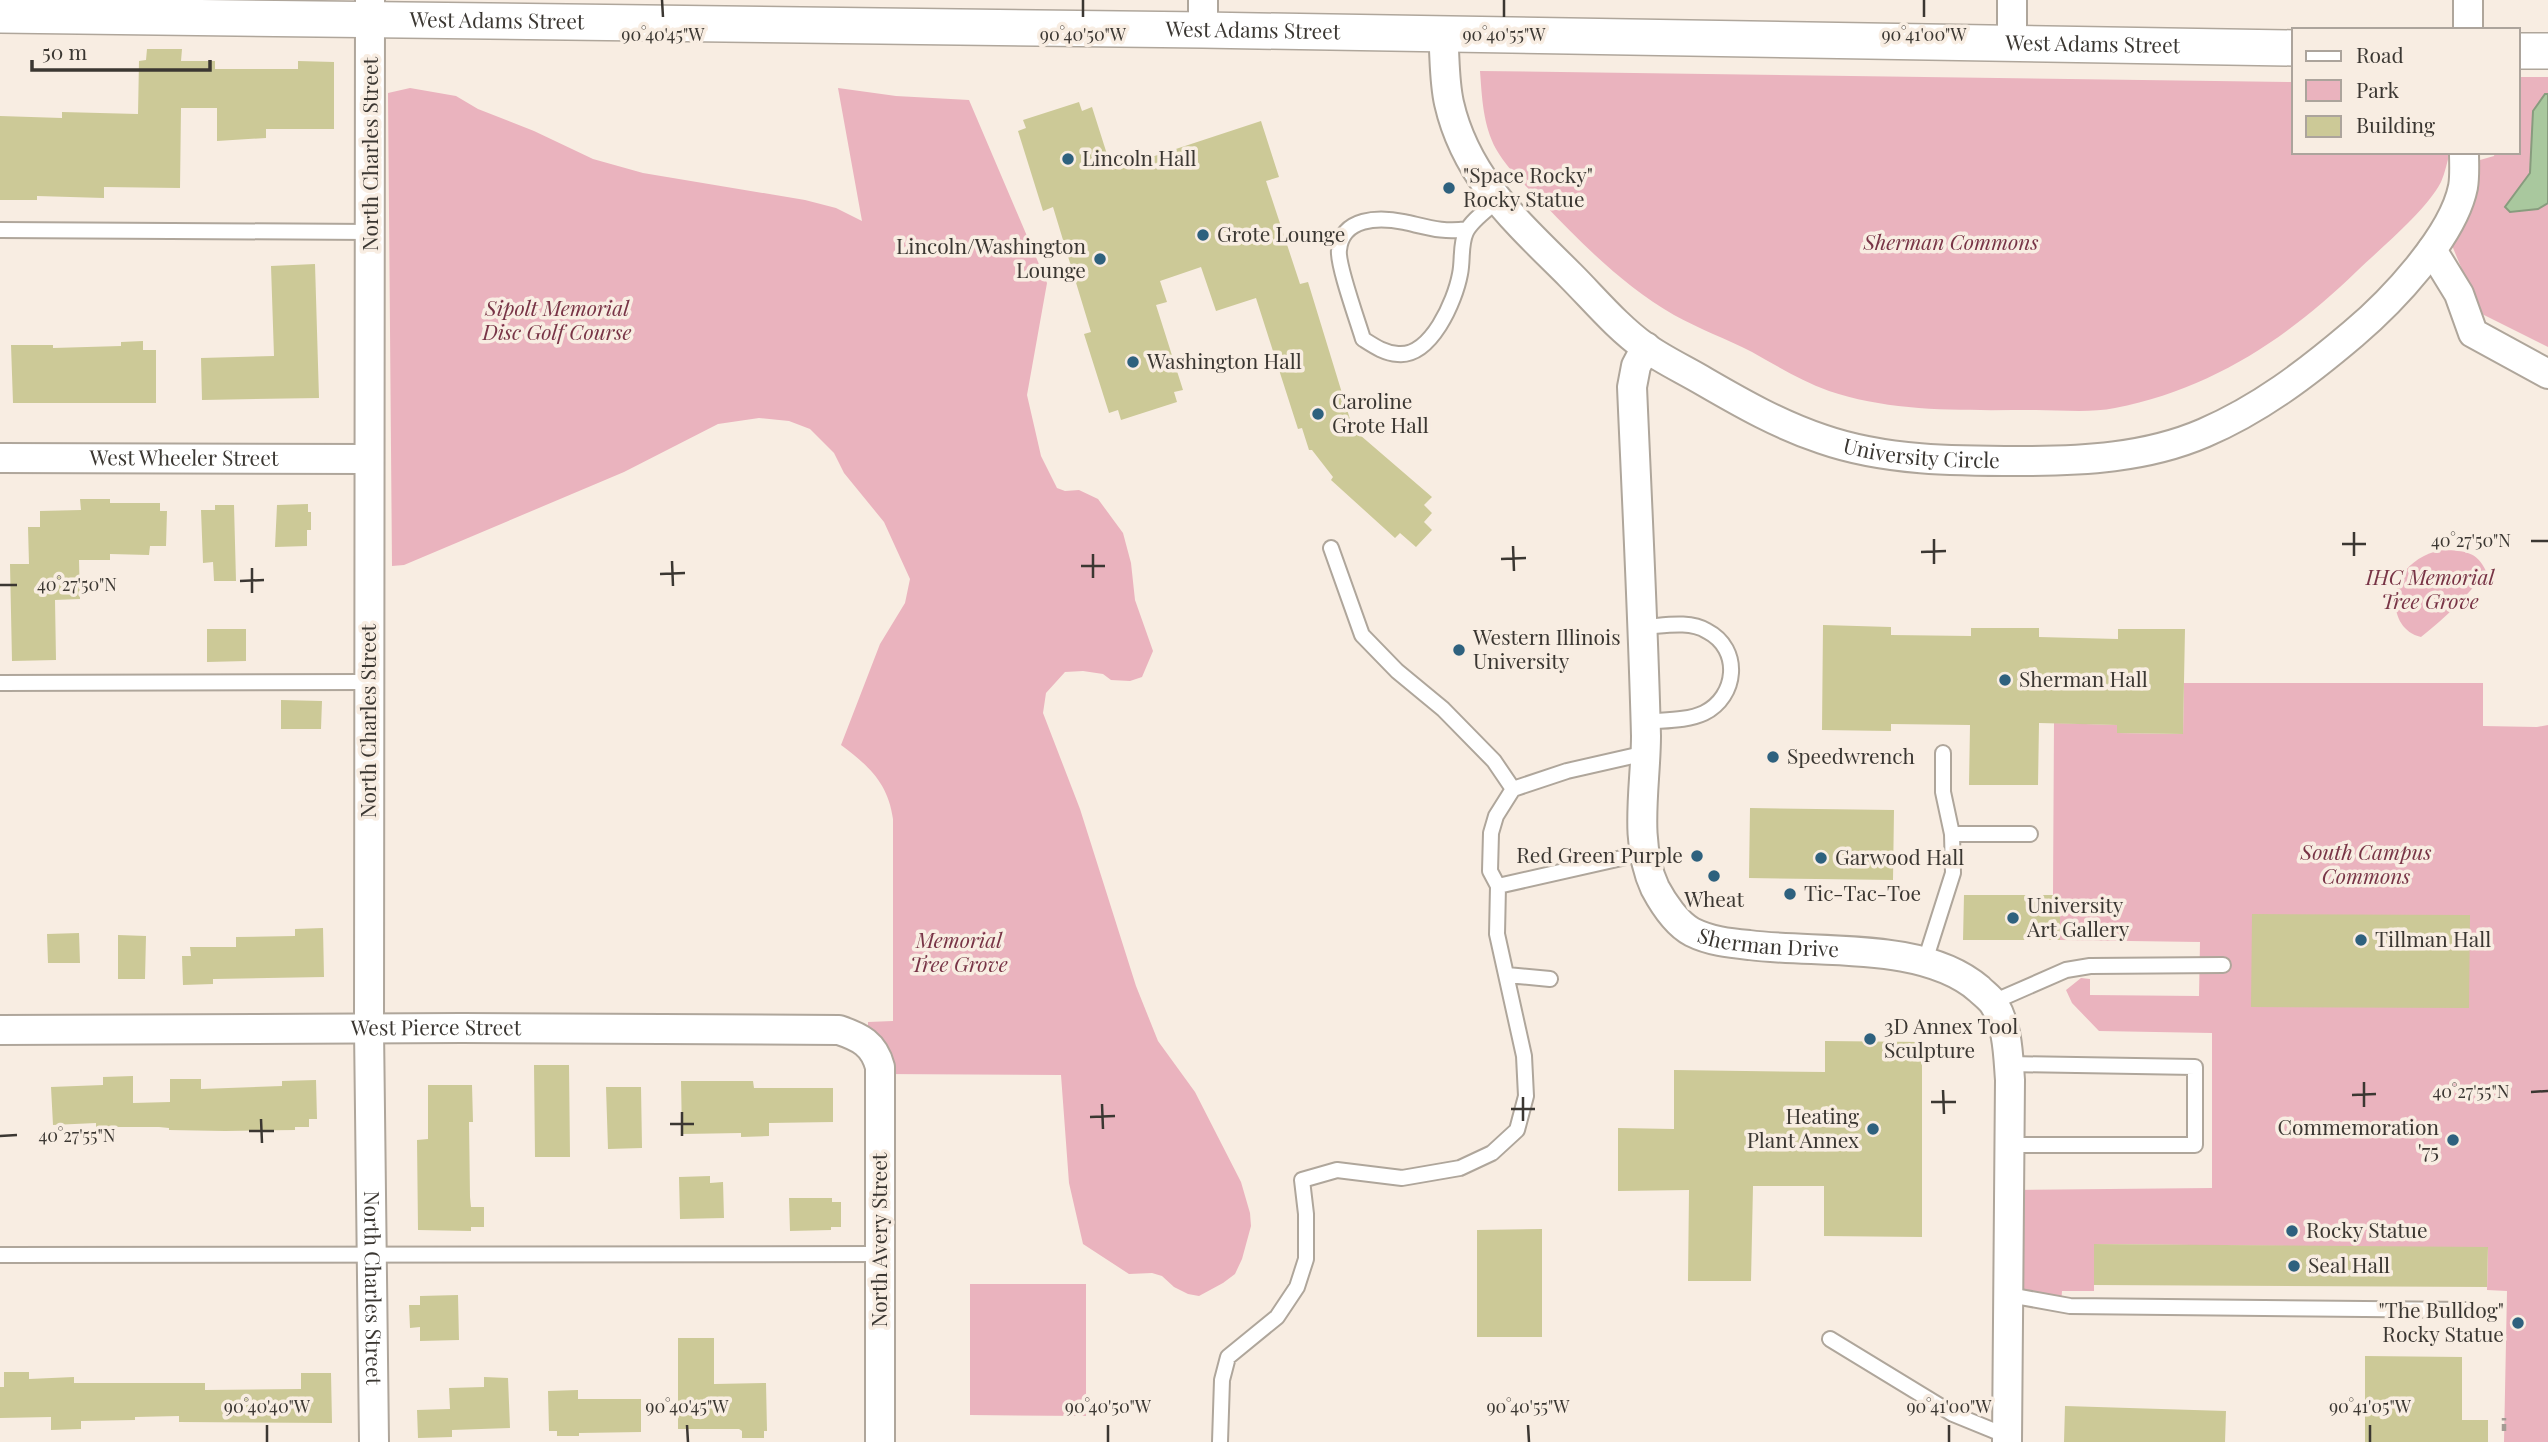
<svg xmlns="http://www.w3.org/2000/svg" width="2548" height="1442" font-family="'Playfair Display',serif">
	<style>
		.green { fill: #eab3be }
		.water { fill: #a9c89e; stroke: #889c7e; stroke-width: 2 }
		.building { fill: #ccc997 }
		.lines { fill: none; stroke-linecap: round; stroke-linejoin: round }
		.service-casing { stroke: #afa69b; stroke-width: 18 }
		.minor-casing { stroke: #afa69b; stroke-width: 32 }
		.tertiary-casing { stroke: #afa69b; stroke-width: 38 }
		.path { stroke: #a49c94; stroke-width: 4.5; stroke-dasharray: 7 3.5; stroke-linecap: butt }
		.service { stroke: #fff; stroke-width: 14 }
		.minor { stroke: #fff; stroke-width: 28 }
		.tertiary { stroke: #fff; stroke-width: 35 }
		.ticks { fill: none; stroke: #3b3732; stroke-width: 2.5 }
		.poi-dot { fill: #2e617e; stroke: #f8ede2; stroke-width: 2.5 }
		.labels { text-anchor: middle; stroke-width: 7; stroke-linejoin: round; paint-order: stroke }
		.street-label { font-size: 21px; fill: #3b3732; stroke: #f8ede2 }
		.poi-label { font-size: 21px; fill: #3b3732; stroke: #f8ede2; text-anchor: start }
		.park-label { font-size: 21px; font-style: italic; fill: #783446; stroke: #f8ede2 }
		.ticks-label { font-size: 18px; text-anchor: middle; fill: #3b3732; stroke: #f8ede2; stroke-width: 7; stroke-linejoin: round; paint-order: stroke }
	</style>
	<rect width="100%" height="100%" fill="#f8ede2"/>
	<path class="green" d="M1480,71l814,11v70h156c-3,10 -5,21 -9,30 -15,29 -59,65 -84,89 -69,67 -145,118 -242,137 -25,5 -54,2 -79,2 -69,0 -142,3 -207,-19 -28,-10 -52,-25 -77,-39 -25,-13 -53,-23 -78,-37 -49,-28 -91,-70 -130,-111 -17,-17 -36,-34 -48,-55 -13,-24 -14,-51 -16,-78z
		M2518,77h30v270l-68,-34 -29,-70 23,-53 6,-30 14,-4 1,-4h23z
		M410,88l46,8 22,13 56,22 59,28 50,14 162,27 31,8 26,13 -24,-133 58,8 73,4 78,183 -20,112 14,61 16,32 8,3 14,-1 19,9 25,34 8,30 4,37 18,51 -11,26 -12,4 -19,-1 -8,-6 -20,-3 -18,1 -19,21 -3,20 37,96 56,177 22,55 37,51 46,90 9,31 1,13 -9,33 -7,15 -12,9 -24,13 -11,-2 -14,-7 -12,-11 -10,-3 -23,1 -46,-30 -14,-61 -8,-108 -180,-1 -13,-32v-20l25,-1v-202c-5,-36 -24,-53 -52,-74l39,-101 25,-41 5,-24 -26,-57 -40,-49 -10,-20 -24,-24 -21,-8 -30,-3 -41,6 -94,48 -220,93 -12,1 -4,-473z
		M2444,550c20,1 33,1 42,21 -19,26 -40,46 -65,66 -30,-7 -32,-46 -15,-67 9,-11 25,-19 38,-20z
		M2184,683h299v43l54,1 11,-2v717h-44l3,-151 -20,-1 1,-42 -394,-4v47h-32l-1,13 -52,-9 1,-105 202,-2v-155l-113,-2 -27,-28 -6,-13 15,-12 9,1v16l109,1 1,-54 -140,-2v-44l-7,-1 1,-172 63,2v8l66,1z
		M970,1284h116v132l-116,-1z"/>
	<path class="water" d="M2545,94h3v109l-10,6 -28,3 -5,-5 25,-34 3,-62z"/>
	<path class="building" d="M147,49h35l-1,12h34v8h83v-8l36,1v67h-68v9l-49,3v-33h-36l-1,80 -76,-1v11l-67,-2v4h-37v-84l62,2v-6l76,2 1,-53 7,-1z
		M1079,102l3,9 10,-4 20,63 149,-49 18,56 -13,4 34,103 8,-2 45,147 79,68 -8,8 8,8 -8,9 8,8 -16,17 -16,-14 -5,5 -64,-58 2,-3 -21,-27h-3l-7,-22 -4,1 -42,-131 -40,13 -15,-44 -41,14 7,21 -11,3 27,85 -9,2 3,10 -56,18 -3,-10 -9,3 -25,-79 7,-2 -38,-125 -10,4 -25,-80 8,-3 -3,-8z
		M315,264l4,134 -117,2 -1,-42 73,-2 -3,-90z
		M143,341v9h13v53h-143l-2,-58h42v3l68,-2v-4z
		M80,499h30v4h50v8h7l-1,35h-16l-1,9 -39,-1v6h-31l1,39 -25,1 1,60 -44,1 -2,-97h19l-1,-37h12v-16l41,-1z
		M308,504v8h3v18h-4v16l-32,1 2,-42z
		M215,505h19l2,76h-22l-1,-19 -10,1 -2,-53h14z
		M1823,625l68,2v8l80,1v-8h68v9l79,2v-10h67l-2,105 -66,-1v-8l-78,-2 -1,62h-69l1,-60 -79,-1v7l-69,-1z
		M207,629h39v32l-39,1z
		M281,700l41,1 -1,28h-40z
		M1750,808l144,2 -1,70 -144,-2z
		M1964,895h96v45h-97z
		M2252,914l218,1 -1,93 -218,-1z
		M323,928l1,49 -111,2v5l-30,1 -1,-29h9l-1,-9h46v-10l59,-1v-7z
		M79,933l1,30h-32l-1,-29z
		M118,935l28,1 -1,43h-27z
		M1825,1041l97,1v195l-98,-1v-50h-71l-2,95h-63l1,-91 -71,1v-63l56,1v-59l151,2z
		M534,1065h35l1,92h-35z
		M133,1076v27l37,-1v-23h31v10l81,-3v-5l34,-1 1,39h-8v8h-14v3l-70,1 -56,-1v-2l-10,-1h-63v-4l-43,2 -2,-38 52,-2v-8z
		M681,1081h72l1,7h79v34l-64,1v13l-28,1v-4l-59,1z
		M428,1085h44l1,37h-4l1,75 1,10h13v20h-13v4l-53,-1 -1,-90 11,-1z
		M606,1087h35l1,61 -34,1z
		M710,1176v7l13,-1 1,36 -44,1 -1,-42z
		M789,1198h43v4h9v25h-10v3l-41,1z
		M1542,1229v108h-65v-107z
		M2094,1244l394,3 -1,40 -393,-2z
		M458,1295l1,45 -39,1v-14l-10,1 -1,-23h11v-9z
		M678,1338h36v46l52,-1 1,48h-3v7h-22v-7l-3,-2h-61z
		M2365,1356l97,1v63h26v22h-123z
		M4,1372h25v7l45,-2v6h131v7l96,-1v-16h30l1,50 -153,-1v-6l-44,1v3l-54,1v8l-30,1v-13l-51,1v-31h4z
		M484,1377l24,1 2,50 -58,2v7l-34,1 -1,-28 33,-1 -1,-21 35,-1z
		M578,1390v9h63v33l-62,1v3h-22v-5h-8l-1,-40z
		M2065,1406l161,5 -1,31h-161z"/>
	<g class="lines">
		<defs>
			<path id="service" d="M1467,229c-23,4 -40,-2 -63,-7 -25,-5 -62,-5 -65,28 -2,14 19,72 24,89 11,7 21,14 35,15 33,3 57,-53 62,-80 3,-14 0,-29 6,-42 6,-12 21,-22 31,-31
				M0,230l371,2
				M1331,548l31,87 35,36 46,38 51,52 19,28
				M1643,627c20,-1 46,-7 64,4 35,18 30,66 -3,82 -17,8 -41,7 -59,9
				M0,683l368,-1
				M1943,753v39l9,42
				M1498,886l146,-33
				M1925,961l28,-88 -1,-39h78
				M1507,975l43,4
				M1993,1002l73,-32 24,-4 133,-1
				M2009,1064l186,3v78h-185
				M0,1255l880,-1
				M2009,1295l61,11 399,4
				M1830,1339l123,75 54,22
				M1220,1442l2,-62 6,-23 49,-40 20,-30 9,-28v-45l-4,-34 35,-10 65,8 58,-10 32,-15 25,-23 9,-34 -2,-40 -27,-122 1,-48 -8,-15 1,-38 5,-17 17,-27 54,-18 79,-18"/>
			<g id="minor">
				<path id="s1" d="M370,0l-1,1029 5,413"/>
				<path d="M2012,0v44"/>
				<path d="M2468,0v30"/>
				<path d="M1203,30v-30"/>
				<path id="s2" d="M1443,34c2,23 1,47 6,69 17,75 69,120 121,172 24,24 47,52 75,72 18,13 40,23 60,35 38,22 75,43 117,57 63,22 134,22 199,22 61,0 125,-3 183,-28 56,-24 103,-60 149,-99 38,-32 100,-97 110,-147 2,-11 1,-24 1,-35"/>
				<path d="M2432,250l27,44 14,39 75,41"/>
				<path id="s3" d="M1646,347l-10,19 -4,21c5,116 11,232 14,349 0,49 -13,105 9,152 8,15 22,36 37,44 18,9 37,11 57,13 70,9 174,-4 230,44 5,5 11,9 15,15 14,23 14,50 16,76l-3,362"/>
				<path id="s4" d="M0,458l369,1"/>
				<path id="s5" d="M0,1030l462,-2 377,2c21,7 35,14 41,37v375"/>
			</g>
			<g id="tertiary">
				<path id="s6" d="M0,15l1203,15 1091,18"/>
				<path d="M2518,51h30"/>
			</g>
		</defs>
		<use href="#service" class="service-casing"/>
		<use href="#minor" class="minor-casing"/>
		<use href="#tertiary" class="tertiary-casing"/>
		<path class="path" d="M2504,1431v-13"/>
		<use href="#service" class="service"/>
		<use href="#minor" class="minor"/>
		<use href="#tertiary" class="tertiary"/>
	</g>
	<path class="ticks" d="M662,0l1,17M1083,0v17M1504,0v17M1924,0v17M2354,532v24M1934,539v25M2531,541h17M2342,544h24M1513,546l1,25M1921,552l25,-1M1093,554v24M1501,559l25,-1M672,561l1,25M1081,566h24M252,568v25M660,574l25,-1M240,581l24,-1M0,585h17M2364,1082v25M1943,1090l1,24M2531,1092l17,-1M2352,1095l24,-1M1523,1097v24M1931,1102h25M1102,1104l1,25M1511,1109h24M682,1112v24M1090,1117l25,-1M261,1119l1,24M670,1124h24M249,1131h25M0,1136l17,-1M267,1425v17M687,1425l1,17M1108,1425v17M1528,1425l1,17M1949,1425v17M2370,1425v17"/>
	<g class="poi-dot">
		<circle cx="1068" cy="159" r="7"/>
		<circle cx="1449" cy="188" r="7"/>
		<circle cx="1203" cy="235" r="7"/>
		<circle cx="1100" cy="259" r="7"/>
		<circle cx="1133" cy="362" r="7"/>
		<circle cx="1318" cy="414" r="7"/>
		<circle cx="1459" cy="650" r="7"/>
		<circle cx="2005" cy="680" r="7"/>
		<circle cx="1773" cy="757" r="7"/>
		<circle cx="1697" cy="856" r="7"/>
		<circle cx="1821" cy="858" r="7"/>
		<circle cx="1714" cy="876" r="7"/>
		<circle cx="1790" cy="894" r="7"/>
		<circle cx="2013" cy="918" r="7"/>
		<circle cx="2361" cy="940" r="7"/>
		<circle cx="1870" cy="1039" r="7"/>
		<circle cx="1873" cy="1129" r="7"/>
		<circle cx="2453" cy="1140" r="7"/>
		<circle cx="2292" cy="1231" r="7"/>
		<circle cx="2294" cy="1266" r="7"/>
		<circle cx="2518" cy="1323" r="7"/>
	</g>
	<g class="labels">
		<g class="street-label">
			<text dy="7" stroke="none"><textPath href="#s6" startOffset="497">West Adams Street</textPath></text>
			<text dy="7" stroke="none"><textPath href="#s6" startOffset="1253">West Adams Street</textPath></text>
			<text dy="7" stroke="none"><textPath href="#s6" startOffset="2093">West Adams Street</textPath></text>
			<text transform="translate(371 154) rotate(-90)" y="7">North Charles Street</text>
			<text dy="7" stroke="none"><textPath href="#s2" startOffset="688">University Circle</textPath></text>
			<text dy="7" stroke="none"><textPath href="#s4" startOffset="184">West Wheeler Street</textPath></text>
			<text transform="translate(369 721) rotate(-90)" y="7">North Charles Street</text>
			<text dy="7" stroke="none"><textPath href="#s3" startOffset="682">Sherman Drive</textPath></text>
			<text dy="7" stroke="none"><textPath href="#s5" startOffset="436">West Pierce Street</textPath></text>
			<text transform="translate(880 1240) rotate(-90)" y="7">North Avery Street</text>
			<text dy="7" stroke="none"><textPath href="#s1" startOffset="1288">North Charles Street</textPath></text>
		</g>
		<g class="poi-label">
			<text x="1082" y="166">Lincoln Hall</text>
			<text x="1463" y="183">"Space Rocky"<tspan x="1463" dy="24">Rocky Statue</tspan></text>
			<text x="1217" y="242">Grote Lounge</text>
			<text x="1086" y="254" text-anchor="end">Lincoln/Washington<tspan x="1086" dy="24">Lounge</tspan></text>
			<text x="1147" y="369">Washington Hall</text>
			<text x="1332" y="409">Caroline<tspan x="1332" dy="24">Grote Hall</tspan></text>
			<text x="1473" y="645">Western Illinois<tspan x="1473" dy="24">University</tspan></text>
			<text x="2019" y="687">Sherman Hall</text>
			<text x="1787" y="764">Speedwrench</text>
			<text x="1683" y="863" text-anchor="end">Red Green Purple</text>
			<text x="1835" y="865">Garwood Hall</text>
			<text x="1804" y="901">Tic-Tac-Toe</text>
			<text x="1714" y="907" text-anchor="middle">Wheat</text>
			<text x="2027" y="913">University<tspan x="2027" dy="24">Art Gallery</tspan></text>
			<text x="2375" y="947">Tillman Hall</text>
			<text x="1884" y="1034">3D Annex Tool<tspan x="1884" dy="24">Sculpture</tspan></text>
			<text x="1859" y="1124" text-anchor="end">Heating<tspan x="1859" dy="24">Plant Annex</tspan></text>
			<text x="2439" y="1135" text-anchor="end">Commemoration<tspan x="2439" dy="24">'75</tspan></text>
			<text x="2306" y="1238">Rocky Statue</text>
			<text x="2308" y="1273">Seal Hall</text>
			<text x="2504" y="1318" text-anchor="end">"The Bulldog"<tspan x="2504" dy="24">Rocky Statue</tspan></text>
		</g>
		<g class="park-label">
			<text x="1951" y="250">Sherman Commons</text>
			<text x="557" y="316">Sipolt Memorial<tspan x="557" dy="24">Disc Golf Course</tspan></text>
			<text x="2430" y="585">IHC Memorial<tspan x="2430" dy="24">Tree Grove</tspan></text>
			<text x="2366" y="860">South Campus<tspan x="2366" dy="24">Commons</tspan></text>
			<text x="959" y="948">Memorial<tspan x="959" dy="24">Tree Grove</tspan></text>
		</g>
	</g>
	<g class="ticks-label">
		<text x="663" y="41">90°40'45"W</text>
		<text x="1083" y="41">90°40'50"W</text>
		<text x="1504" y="41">90°40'55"W</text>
		<text x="1924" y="41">90°41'00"W</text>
		<text x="2471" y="547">40°27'50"N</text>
		<text x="77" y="591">40°27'50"N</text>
		<text x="2471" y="1098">40°27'55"N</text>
		<text x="77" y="1142">40°27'55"N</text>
		<text x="267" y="1413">90°40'40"W</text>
		<text x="687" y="1413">90°40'45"W</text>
		<text x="1108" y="1413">90°40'50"W</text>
		<text x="1528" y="1413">90°40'55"W</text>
		<text x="1949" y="1413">90°41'00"W</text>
		<text x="2370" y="1413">90°41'05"W</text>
	</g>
	<rect x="2292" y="28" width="228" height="126" fill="#f8ede2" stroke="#aca49c" stroke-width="2"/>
	<rect x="2306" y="51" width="35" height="10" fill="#ffffff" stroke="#aca49c" stroke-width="2"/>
	<text x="2356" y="63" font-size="21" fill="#3b3732">Road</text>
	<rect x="2306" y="80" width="35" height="21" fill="#eab3be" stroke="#aca49c" stroke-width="2"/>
	<text x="2356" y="98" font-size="21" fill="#3b3732">Park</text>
	<rect x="2306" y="116" width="35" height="21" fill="#ccc997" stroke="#aca49c" stroke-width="2"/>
	<text x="2356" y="133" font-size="21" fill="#3b3732">Building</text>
	<path d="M32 60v10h178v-10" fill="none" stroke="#3b3732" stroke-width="3.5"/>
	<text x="42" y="60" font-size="21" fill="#3b3732" stroke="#f8ede2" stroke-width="5" paint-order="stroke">50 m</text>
</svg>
